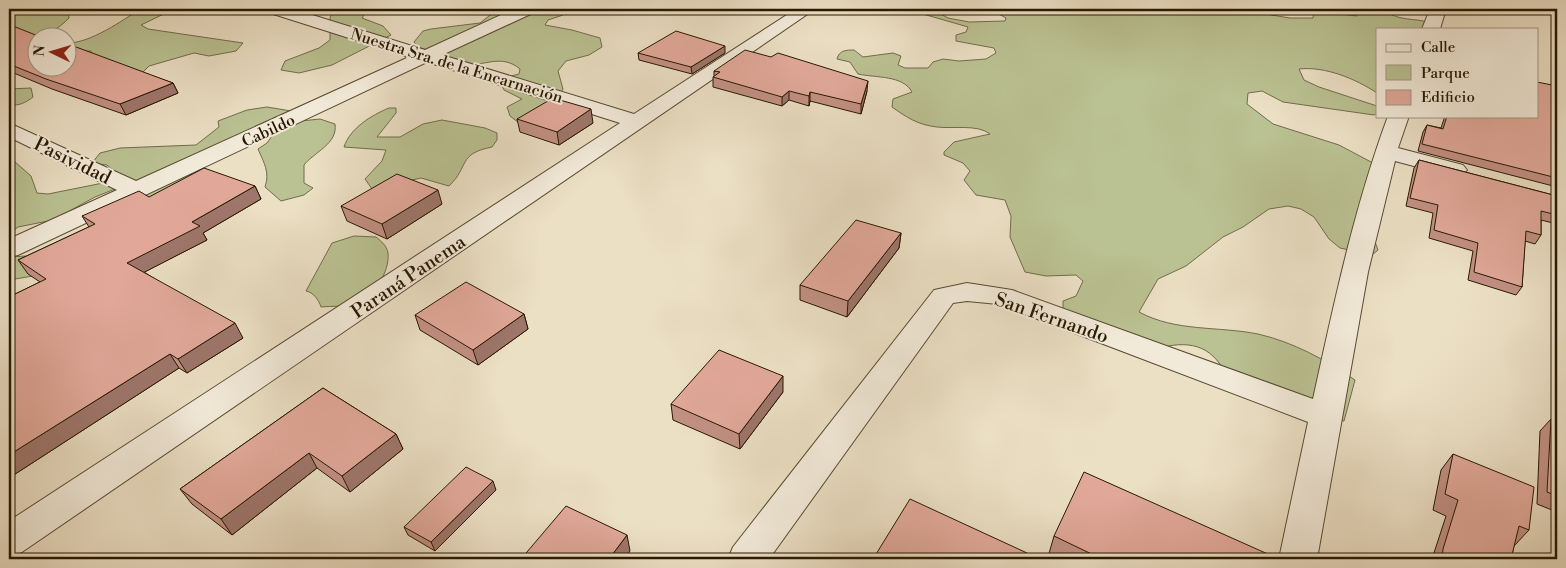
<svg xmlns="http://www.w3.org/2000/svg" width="1566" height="568" font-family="'Libre Bodoni',serif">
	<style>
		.green { fill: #bac192; stroke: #716c4a }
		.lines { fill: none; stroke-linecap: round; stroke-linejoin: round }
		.street-casing { stroke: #594a32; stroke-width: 2 }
		.street { fill: #f2ead9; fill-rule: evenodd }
		.wall { fill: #c29084; stroke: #281802 }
		.shaded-wall { fill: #9e766b; stroke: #281802 }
		.building { fill: #e1a899; stroke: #281802 }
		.labels { text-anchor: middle; stroke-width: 4; stroke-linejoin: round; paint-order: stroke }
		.far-street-label { font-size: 16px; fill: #281802; stroke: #f2ead9 }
		.street-label { font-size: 19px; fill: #281802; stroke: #f2ead9 }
	</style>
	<rect width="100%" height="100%" fill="#ebdfc4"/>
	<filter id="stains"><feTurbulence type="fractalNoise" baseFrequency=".004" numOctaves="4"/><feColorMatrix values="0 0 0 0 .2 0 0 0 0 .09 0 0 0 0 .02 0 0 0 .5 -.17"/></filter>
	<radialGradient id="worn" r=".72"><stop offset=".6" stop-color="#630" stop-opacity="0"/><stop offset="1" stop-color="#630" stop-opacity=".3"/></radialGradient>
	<path class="green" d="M9,9h59l1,9c-17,18 -38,22 -60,30z
		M140,9h34l-33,16 7,4 95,14 -7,8 -27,5 -15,-3 -45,13 -7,7 -50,-18 -1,-4 -23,1v-9c22,0 54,-22 72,-34z
		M345,9h23l-6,9 21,8 8,9 -59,30 -33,8 -18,-3 4,-9 34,-13 11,-8v-23l4,-5z
		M498,9h70l-5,6 -15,5 -3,5 27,5 28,8 2,9 -13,8 -23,6 -8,10 5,18 -3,5 -41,29 -9,-7 -3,-9 15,-8 -18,-9 -4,-8 7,-5 12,-3 1,-5c-19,-16 -37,-2 -53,-5 -16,-2 -33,-12 -49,-17l-4,-5 9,-11 8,-2 49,-6z
		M916,9h16l16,9 21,4 36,-1 1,-3 -16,-9h209l13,3 17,1 12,-3 49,8h23l1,-7 43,5v-4c15,-9 30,3 45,6 16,3 23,1 38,9l1,2h-64v64c-21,-14 -52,-27 -78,-24l5,11 15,7 58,19v7l-3,2 -91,-13 -21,-11 -14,2 -1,11 26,20 66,21 34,18 -2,68 7,19 -6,5 -32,-7 -11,-9 -15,-22 -13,-8 -13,-3 -19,3 -26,18 -20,10 -37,29 -28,13 -19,33c37,20 79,14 119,22 35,8 68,26 97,46l-11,41 -36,-2 -85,-50c-16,-28 -42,-28 -70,-19l-90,-38v-11l13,-5 7,-15 -7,-6 -30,1 -21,-4 -15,-35 1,-21 -6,-16 -29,-5 -12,-15 6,-9 -7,-8 -19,-8v-3l10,-10 36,-8c-12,-10 -38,-5 -53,-7 -19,-2 -31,-10 -45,-20l1,-8 19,-7c-9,-17 -36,-14 -54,-18l-8,-12 -13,-3c2,-9 10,-9 17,-9l9,7 30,-4 8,3 -3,9 7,3h23l5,-6 10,-3 16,2 27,-2 10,-6 -2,-5 -38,-7v-6l10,-3 2,-5 -52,-15 -2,-2z
		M31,88l2,9c-8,6 -14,9 -24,8v-16z
		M267,107l30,5 4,9 19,-2 15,5c3,20 -21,28 -31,41v18l9,5 -9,7 -23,6 -16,-14c5,-15 -1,-24 -7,-38l9,-6 8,-11 -78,35 -15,18 -30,14 -32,-12 -25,10 -42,23 -35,7 -9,7v-73h5l17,15 6,17 11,1 55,-11 12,-11 -8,-7 -15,-2 8,-10 20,-5 76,-3 23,-18 -1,-6 29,-11z
		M389,108h7v5l-19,24h23l23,-13 19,-4 43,8 12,5v7l-5,7c-35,7 -22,19 -43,39l-28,-8 -49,11 -7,-10 17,-18 4,-11 -42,-3c6,-19 28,-32 45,-39z
		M354,236l22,1c5,4 11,9 12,16 2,19 -14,43 -32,50 -9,4 -25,3 -35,4 -2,-7 -8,-15 -15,-16l26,-48z
		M26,256l7,20 -24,4v-23z"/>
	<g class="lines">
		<defs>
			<path id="street" d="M268,9h25l132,41 89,-41h21l-2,4 -91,42 192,59 162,-105h19l-793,543 -13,5v-36l611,-398 -193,-61 -409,193 -9,2v-18l108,-49 -108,-53v-14l127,58 273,-124 -139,-44z
				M1430,9h16l-6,20h-18z
				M1388,116h21l-11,32 65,17 4,5 -4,5 -8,2 -60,-16 -27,111 -51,287h-38l29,-137 -310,-118 -31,-3 -14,2 -184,256h-41l5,-12 201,-257 33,-7 45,7 301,109c21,-96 41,-191 75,-283z"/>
		</defs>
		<use href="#street" class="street-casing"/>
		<use href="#street" class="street"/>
	</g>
	<path class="wall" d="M9,27l164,56 5,10 -52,22 -74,-26 -43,-18z
		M638,53h87l-33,21 -53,-14z
		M714,71l153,20 -6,23 -51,-13 -1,5 -20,-6 -7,6 -69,-19v-10l1,-1z
		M1557,86v101l-139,-36 5,-19 4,-7 14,3 4,-12h92z
		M517,119l76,4 -34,22 -39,-13z
		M1419,160l138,36v28l-16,-4v15l-6,9 -10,-3 -3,46 -6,8 -48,-15 5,-29 -44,-13 4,-25 -27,-7 8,-38z
		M255,186l6,13 -58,34 4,7 -63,32 99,66 -56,35 -8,-5 -170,110v-181l31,-15 -12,-8 -10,-14 71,-33 -7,-11z
		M442,204l-55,35 -40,-18 -6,-15z
		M901,233l-2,15 -52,69 -47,-17v-15z
		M524,314l4,15 -50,36 -58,-35 -5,-15z
		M323,388l73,46 7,15 -53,43 -33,-24 -85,67 -40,-31 -12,-15z
		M783,392l-43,57 -67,-29 -2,-16z
		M1551,419l6,2v91l-20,-8 3,-73z
		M1453,454l76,76 -15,16 -3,13h-79l14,-43 -13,-6 8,-40z
		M496,490l-61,61 -27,-16 -4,-8z
		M1054,536l225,23h-227l-4,-2z"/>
	<path class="shaded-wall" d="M725,46v7l-33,21 -1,-7z
		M868,81l-1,10 -6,23v-10z
		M173,83l5,10 -52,22 -6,-11z
		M789,91v9l-7,6v-9z
		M810,92v9l-1,5v-10z
		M591,109l2,14 -34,22 -2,-13z
		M255,186l6,13 -58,34 4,7 -72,37 -8,-14 65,-41z
		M438,190l4,14 -55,35 -5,-15z
		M901,233l-2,15 -52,69 1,-16z
		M524,314l4,15 -50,36 -5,-15z
		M235,323l8,15 -56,35 -9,-14z
		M170,354l9,14 -170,110v-23z
		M783,376v16l-43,57 -1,-15z
		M396,434l7,15 -53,43 -8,-16z
		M309,453l8,15 -85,67 -11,-16z
		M493,481l3,9 -61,61 -4,-9z
		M627,535l3,16 -6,8h-15z"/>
	<path class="building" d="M13,26l30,12h-5v30h30v-24l105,39 -53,21 -74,-25 -37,-15v-37z
		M676,31l49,15 -34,21 -53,-14z
		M745,50l26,7 7,-4 90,28 -7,23 -51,-12 -1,4 -20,-5 -7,6 -69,-20 7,-5 -6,-1z
		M1537,82l20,4v92l-135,-34 5,-19 16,4 4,-13h90z
		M553,98l38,11 -34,23 -40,-13z
		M1419,160l138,36v19l-16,-4v24l-15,-4 -4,56 -48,-15 4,-29 -44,-13 4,-25 -28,-7z
		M204,168l51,18 -63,36 8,4 -73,37 108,60 -57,36 -8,-5 -161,101v-158l37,-18 -28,-19 77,-36 -13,-8 57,-25 10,6z
		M397,174l41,16 -56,34 -41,-18z
		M856,220l45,13 -53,68 -48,-16z
		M466,282l58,32 -51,36 -58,-35z
		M719,350l64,26 -44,58 -68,-30z
		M323,388l73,46 -54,42 -33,-23 -88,66 -41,-30z
		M1551,419l6,2v75l-10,-4z
		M1453,454l81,33 -5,43 -10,-4 -8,33h-69l1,-10 15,-49 -13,-6z
		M466,467l27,14 -62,61 -27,-15z
		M1084,472l195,87h-177l-48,-23z
		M910,499l117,54 -3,6h-151z
		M566,506l61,29 -18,24h-88z"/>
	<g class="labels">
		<g class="far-street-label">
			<text transform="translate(457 65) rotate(17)" y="6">Nuestra Sra. de la Encarnación</text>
			<text transform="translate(268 130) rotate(-25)" y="6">Cabildo</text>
		</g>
		<g class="street-label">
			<text transform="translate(73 160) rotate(26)" y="7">Pasividad</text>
			<text transform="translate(408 276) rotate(-34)" y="7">Paraná Panema</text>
			<text transform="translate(1052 317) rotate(19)" y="7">San Fernando</text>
		</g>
	</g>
	<rect width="1566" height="568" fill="none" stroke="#ebdfc4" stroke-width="30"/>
	<rect x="10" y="10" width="1546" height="548" fill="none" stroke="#281802" stroke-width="2.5"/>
	<rect x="15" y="15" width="1536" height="538" fill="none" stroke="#281802"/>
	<rect x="1376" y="28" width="162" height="90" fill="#f2ead9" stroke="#a19683"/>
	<rect x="1386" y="44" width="25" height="8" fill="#f2ead9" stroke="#a19683"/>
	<text x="1421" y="52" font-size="15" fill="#281802">Calle</text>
	<rect x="1386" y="65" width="25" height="15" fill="#bac192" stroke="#a19683"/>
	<text x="1421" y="78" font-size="15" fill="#281802">Parque</text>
	<rect x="1386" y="90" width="25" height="15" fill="#e1a899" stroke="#a19683"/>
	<text x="1421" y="102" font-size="15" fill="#281802">Edificio</text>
	<g transform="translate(52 52) rotate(275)"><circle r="24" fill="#f2ead9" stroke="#a19683"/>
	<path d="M0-4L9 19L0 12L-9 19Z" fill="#8f2418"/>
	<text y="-8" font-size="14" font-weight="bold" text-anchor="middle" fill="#281802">N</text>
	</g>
	<rect width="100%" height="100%" filter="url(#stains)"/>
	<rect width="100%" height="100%" fill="url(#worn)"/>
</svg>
